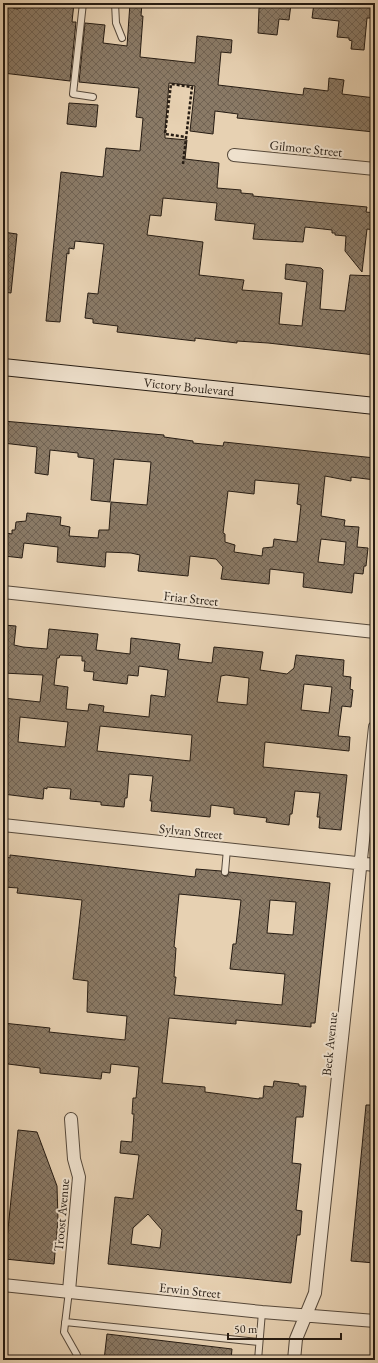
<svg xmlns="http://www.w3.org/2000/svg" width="378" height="1363" font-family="'EB Garamond',serif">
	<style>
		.building { fill: url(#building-cross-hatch); stroke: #261c13; fill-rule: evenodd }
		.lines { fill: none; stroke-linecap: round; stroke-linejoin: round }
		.lane-casing { stroke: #56493b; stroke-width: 8 }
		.street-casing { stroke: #56493b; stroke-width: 14 }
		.secondary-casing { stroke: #261c13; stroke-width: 18 }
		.path { stroke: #261c13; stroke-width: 2.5; stroke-dasharray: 3 2; stroke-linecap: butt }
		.lane { stroke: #efe1cd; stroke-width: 6 }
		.street { stroke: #efe1cd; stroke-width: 12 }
		.secondary { stroke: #efe1cd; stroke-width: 16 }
		.labels { text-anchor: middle; stroke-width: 4; stroke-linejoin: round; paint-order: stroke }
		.street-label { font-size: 13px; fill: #261c13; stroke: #efe1cd }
	</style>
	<defs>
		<pattern id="building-cross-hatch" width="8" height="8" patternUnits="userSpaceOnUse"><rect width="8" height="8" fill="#8a7a66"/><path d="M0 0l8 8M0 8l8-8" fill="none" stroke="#716353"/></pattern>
	</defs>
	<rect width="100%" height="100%" fill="#e7d1b2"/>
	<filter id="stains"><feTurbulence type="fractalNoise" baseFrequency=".005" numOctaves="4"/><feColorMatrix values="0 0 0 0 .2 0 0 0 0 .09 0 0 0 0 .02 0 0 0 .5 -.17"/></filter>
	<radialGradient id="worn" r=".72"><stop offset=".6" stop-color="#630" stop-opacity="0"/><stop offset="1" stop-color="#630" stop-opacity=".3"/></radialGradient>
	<path class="building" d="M3,3h9l1,5 4,1 4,-1 1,-5h52l-2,19h4l-6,59 -67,-8z
		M130,3h12l-1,13h2l-3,41 55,6 2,-27 35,4 -1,13 -10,-1 -3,33 85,10 1,-7 24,3 1,-13 15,2 -2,14 33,4 -1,34 -137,-14 1,-4 -23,-3 -2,23 -23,-3 5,-45 -26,-3 -4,49v6l22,2 -2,19 34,4 -2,25 24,2v3l12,1v2l114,11 -1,5 9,1v17l-8,-1 -5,43 -17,-21 1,-15 -11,-1v-2h-3v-3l-27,-3 -2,15 -50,-3 2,-15 -40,-4 2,-17 -54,-5 -2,18 -11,-1 -3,20 56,7 -4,33 45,5 -2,10 40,3 -3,31 23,2 5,-44 -22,-3 1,-15 35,4 2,2 -3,39 25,2 5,-36 25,1v79l-107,-12 -31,-2v2l-42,-5v3l-78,-9 1,-6 -25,-3v-4l-8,-1 3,-25 10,1 6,-50 -29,-3 -1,8 -5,-1v6l-2,-1 -7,69 -14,-1 15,-149 42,5 3,-29 34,3 3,-33 -7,-1 3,-29 -60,-6 6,-59 20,2 -2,18 24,3z
		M261,3l30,1 -2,16 -10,-1 -2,16 -19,-2 1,-25h2z
		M314,3h61v15h-8l-3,32 -13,-1 1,-8 -3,-1v-2l-12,-1 2,-16 -27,-3z
		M69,103l29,2 -2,22 -29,-3z
		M3,232l14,2 -6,59 -8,-1z
		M3,421l161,14v2l29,4v2l30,3 1,-4 151,16v22l-24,-3v4l-26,-5 -4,40 24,4 -1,6 15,1 -2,20 11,1 -2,18h-2l-1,8 -9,-1 -2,20 -49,-6 1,-14 -34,-4 -1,15 -48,-5 2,-12 -7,-8 -26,-3 -2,20 -50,-5 2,-16 -9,-2 -25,-1 -1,15 -48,-5 1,-15 -34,-4 -2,15 -18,-2 2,-23 6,1v-4h3l1,-8 10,-1 1,-8 34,4 -1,8 10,2 -1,9 29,2 1,-8h10l2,-28 36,3 4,-43 -37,-3 -4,43 -19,-2 3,-41 -16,-2v-4l-28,-3 -2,25 -13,-2 2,-26 -34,-4zM255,480l44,4 -2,20 4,1 -4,37 -23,-3 -1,8 -10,1 -1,8 -28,-4 1,-7 -10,-3v-8l-2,-1 5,-42 26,3zM321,539l25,3 -2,23 -26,-3z
		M3,625l13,1 -2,19 9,2 24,2 2,-20 49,5 -2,16 34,4 1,-16 49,6 -2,15 25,3 9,1 2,-16 49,5 -3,18 27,4 7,-6 2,-13 48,5 -1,16 8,1 -1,12 3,1 -2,17 -9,-1 -4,30 12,1 -1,14 -84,-9 -2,25 84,8 -6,55 -22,-2 1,-11h-3l3,-24 -25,-2 -3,23h-2l-1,11 -23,-3 1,-4 -33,-4v-6l-23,-3 -1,12 -59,-6 1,-10h-2l3,-25 -24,-2 -2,24h-2l-1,9 -23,-2v-3l-31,-3 1,-10 -24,-2v2l-3,-1 -1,11 -40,-5v-96l37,4 3,-27 -40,-2zM60,655l22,1v5h3l-1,10 10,1 -1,8 34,4 1,-9 10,1 1,-10 29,4 -3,27 -14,-2 -2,22 -46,-5 1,-6 -15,-2 -1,7 -22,-2 2,-22 -14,-2 3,-27h2zM226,675l23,3 -2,27 -30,-3 4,-26zM304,684l28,3 -3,26 -28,-3zM20,717l48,5 -3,25 -47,-5zM100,726l92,9 -2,26 -93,-10z
		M10,855l185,22 1,-8 25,2 3,5h3l2,-4 101,11 -15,140h-4v4l-75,-7v4l-67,-6 -7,65 43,4v5l54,7v-1h4l1,-12 9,1 1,-6 25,3v2h7l-3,31h-7l-4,46 9,1 -5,46 6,1 -2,24h-3l-6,48 -183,-19 7,-67 18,2 6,-44 -19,-2 1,-12 11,1 2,-28h-2l1,-16h3l3,-31 -28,-3 -1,9 -8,-1 -1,7 -61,-6v-5l-32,-4v-1l-5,-1v-39l47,5 -1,4 76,8 2,-24 -40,-4 1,-31 -15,-2 9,-79 -65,-7 1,-5 -14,-1 3,-30 3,1zM179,894l62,6 -5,44h-3l-3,25 55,5 -3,31 -108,-10 2,-18h-2l2,-29 -2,-1zM270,900l26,2 -3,33 -26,-2zM148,1214l14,16 -2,18 -29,-4 2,-16z
		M366,1105h9v158l-24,-2z
		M18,1130l19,2 20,54 1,34 -4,44 -49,-5z
		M107,1334l125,15 -1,11h-127z"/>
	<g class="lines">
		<defs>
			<path id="lane" d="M83,3l-10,91 20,3
				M115,3l1,20 6,15
				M17,5v-2
				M225,872l2,-23
				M69,1291l-5,41 13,23v5
				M65,1322l194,20
				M258,1360l4,-48"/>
			<path id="street" d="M234,155l141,14
				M3,592l372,40
				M3,825l372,40
				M3,1285l259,27 113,9
				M69,1291l10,-114 -5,-18 -3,-40
				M294,1360l2,-21 19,-46 60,-566"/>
			<g id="secondary">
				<path id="s1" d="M3,367l372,39"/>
			</g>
		</defs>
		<use href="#lane" class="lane-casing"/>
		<use href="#street" class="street-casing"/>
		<use href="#secondary" class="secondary-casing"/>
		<path class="path" d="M183,164l9,-77 -21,-3 -6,50 21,3"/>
		<use href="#lane" class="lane"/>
		<use href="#street" class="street"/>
		<use href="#secondary" class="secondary"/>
	</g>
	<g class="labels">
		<g class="street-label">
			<text transform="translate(306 148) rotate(6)" y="5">Gilmore Street</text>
			<text dy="5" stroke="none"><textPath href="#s1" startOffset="187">Victory Boulevard</textPath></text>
			<text transform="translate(191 598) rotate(6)" y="5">Friar Street</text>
			<text transform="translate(191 831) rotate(6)" y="5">Sylvan Street</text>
			<text transform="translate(329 1044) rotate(-84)" y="5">Beck Avenue</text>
			<text transform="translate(61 1215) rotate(-85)" y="5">Troost Avenue</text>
			<text transform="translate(190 1290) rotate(6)" y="5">Erwin Street</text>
		</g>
	</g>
	<rect width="378" height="1363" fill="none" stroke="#e7d1b2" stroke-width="16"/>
	<rect x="4" y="4" width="370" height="1355" fill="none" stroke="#261c13" stroke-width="2"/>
	<rect x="8" y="8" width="362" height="1347" fill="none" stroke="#261c13"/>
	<path d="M228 1333v6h113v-6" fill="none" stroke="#261c13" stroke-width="2"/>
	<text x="234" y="1333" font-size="12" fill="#261c13" stroke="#efe1cd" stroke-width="3" paint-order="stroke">50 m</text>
	<rect width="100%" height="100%" filter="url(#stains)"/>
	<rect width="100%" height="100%" fill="url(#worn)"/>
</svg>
